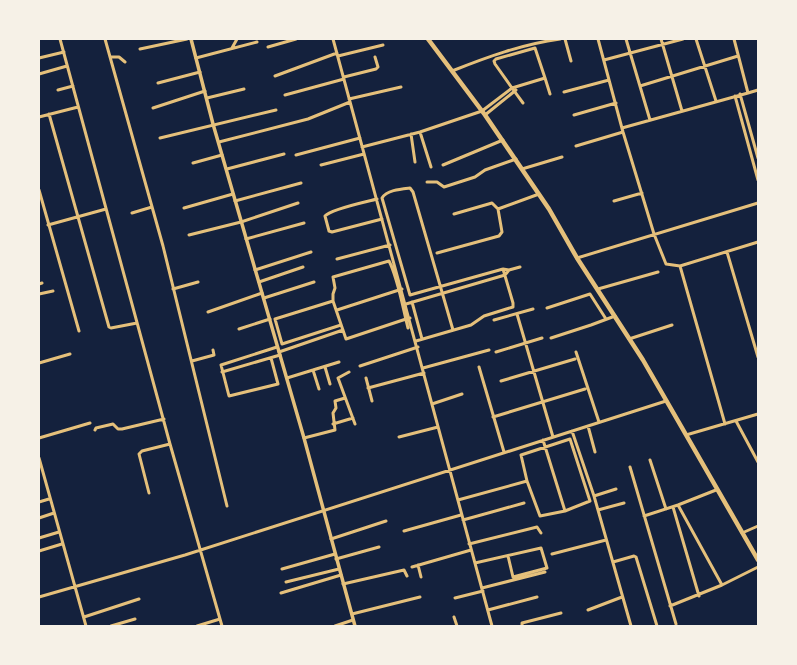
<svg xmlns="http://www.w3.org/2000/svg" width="797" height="665" font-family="'Fira Sans Condensed',sans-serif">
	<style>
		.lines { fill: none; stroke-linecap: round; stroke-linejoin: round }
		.minor { stroke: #e5c07b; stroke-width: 3 }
		.tertiary { stroke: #e5c07b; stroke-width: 3.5 }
		.primary { stroke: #e5c07b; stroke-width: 4.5 }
	</style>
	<rect width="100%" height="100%" fill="#14213d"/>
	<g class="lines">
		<path class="minor" d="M60,39l110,405 52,182
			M105,39l58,207 64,260
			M333,39l159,587
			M565,39l6,22
			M598,39l25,93 31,102 12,30 14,2 45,158
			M626,39l24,81
			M661,39l21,72
			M696,39l20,62
			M268,47l28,-8
			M232,48l5,-9
			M140,49l47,-10
			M338,56l45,-11
			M110,57h9l6,5
			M39,58l25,-6
			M196,58l61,-16
			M604,60l79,-21
			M452,71c35,-14 71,-27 108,-32
			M39,74l28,-8
			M275,76l62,-23
			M344,77l32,-8 2,-2 -3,-10
			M545,78l5,16
			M158,83l42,-11
			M640,86l98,-30
			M58,90l15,-4
			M564,92l45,-12
			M748,93l10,-3
			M740,94l18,64
			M285,95l59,-16
			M735,96l23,84
			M207,98l37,-9
			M349,99l52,-12
			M153,108l52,-17
			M49,114l60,213 2,1 26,-5
			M485,115l31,-25
			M574,115l42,-12
			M39,117l39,-10
			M622,128l126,-35 -14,-54
			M420,132l11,35
			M411,134l4,28
			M160,138l116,-28
			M219,142l89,-23 42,-17
			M576,146l47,-14
			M362,147l58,-15 62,-21 30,-23 33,-10 -10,-30 -39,11 -2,2 1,3 17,24 11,15
			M296,155l64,-17
			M193,163l29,-8
			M321,165l43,-11
			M443,165l60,-25
			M227,169l57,-15
			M522,169l40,-12
			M427,182h10l7,5 31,-10 10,-7 31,-11
			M39,190l40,141
			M377,199c-11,3 -46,10 -52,17l4,15 3,1 50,-13
			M235,201l66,-18
			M614,201l28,-8
			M184,208l49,-14
			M132,213l20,-6
			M454,214l38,-11 6,6
			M48,225l58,-16
			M189,235l52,-13 57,-19
			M246,239l58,-16
			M727,252l31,105
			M437,253l62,-17 3,-4 -4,-23 41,-15
			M577,258l181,-55
			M337,259l53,-14
			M680,266l78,-24
			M255,270l56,-18
			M259,282l44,-15
			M39,284l3,-1
			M173,289l25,-7
			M598,289l60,-17
			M39,294l14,-3
			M410,295l-28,-97c5,-8 19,-9 28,-10l3,4 40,138
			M410,295l93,-26 6,1 11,-3
			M264,298l50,-16
			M412,302l10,37
			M406,304l99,-29 4,-5
			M547,308l43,-14 16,25
			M337,310l65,-21
			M208,312l54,-19
			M517,314l36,123
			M494,320l39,-11
			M408,328c-5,-19 -10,-50 -19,-67l-56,16 2,11 -2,6v7l13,38 60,-20 4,-1
			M239,329l31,-10
			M551,338l40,-13 24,-9
			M629,339l43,-14
			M416,341l55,-16 13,-9 29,-9v-4l-10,-34
			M282,344l-7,-25 58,-18
			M282,344l59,-19
			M279,352l64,-22
			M496,352l46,-14
			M576,352l23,70
			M271,358l7,26 -49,12 -8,-31 56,-18
			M192,361l22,-6 -1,-5
			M39,363l31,-9
			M360,366l58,-19
			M325,367l5,17
			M479,367l25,85
			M423,368l66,-18
			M313,370l6,19
			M222,372l58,-17
			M349,372l-11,6 17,46
			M287,378l52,-16
			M366,378l6,23
			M501,381l74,-22
			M368,388l56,-15
			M432,404l30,-10
			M493,417l92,-28
			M736,421l22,41
			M333,424l20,-6
			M588,426l7,26
			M95,430l1,-2 17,-4 5,5h4l42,-10
			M572,431l22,65 37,130
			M686,435l72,-21
			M399,437l39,-10
			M39,438l51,-15
			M304,438l31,-8 -2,-17 3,-5 -1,-7 10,-3
			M570,439l20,62 -25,10 -25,5 -13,-35 -6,-26z
			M543,440l22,71
			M39,458l47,168
			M650,460l16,49
			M630,467l46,157
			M149,493l-10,-39 3,-3 28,-7
			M594,496l22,-7
			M458,500l69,-19
			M39,502l10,-3
			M678,505l44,80
			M673,507l26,89
			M598,510l26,-7
			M644,516l34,-11 38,-15
			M39,518l15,-5
			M463,520l61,-17
			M404,531l57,-16
			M742,533l16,-7
			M39,538l20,-6
			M331,539l55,-18
			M469,544l68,-17 4,6
			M39,551l23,-7
			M552,554l54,-14
			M336,559l43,-12
			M613,562l21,-6 2,1 21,69
			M475,563l66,-15 6,20 -34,9 -5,-21
			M418,565l3,12
			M412,567l59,-17
			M282,569l53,-15
			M286,582l53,-13
			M343,584l61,-14 3,6
			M482,588l63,-16
			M281,593l60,-18
			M39,597l146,-42 481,-154
			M455,598l28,-7
			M670,606l52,-21 36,-18
			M488,610l49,-13
			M588,610l34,-13
			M352,614l68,-17
			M84,617l55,-18
			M454,617l3,9
			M111,626l24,-7
			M197,626l23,-7
			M335,626l18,-6
			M522,626v-3l39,-10"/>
		<path class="tertiary" d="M191,39l22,85 91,314 51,188"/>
		<path class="primary" d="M428,39l57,76 64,94 28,49 66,102 115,200"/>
	</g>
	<rect width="797" height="665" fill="none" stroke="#f6f1e7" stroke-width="80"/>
</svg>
